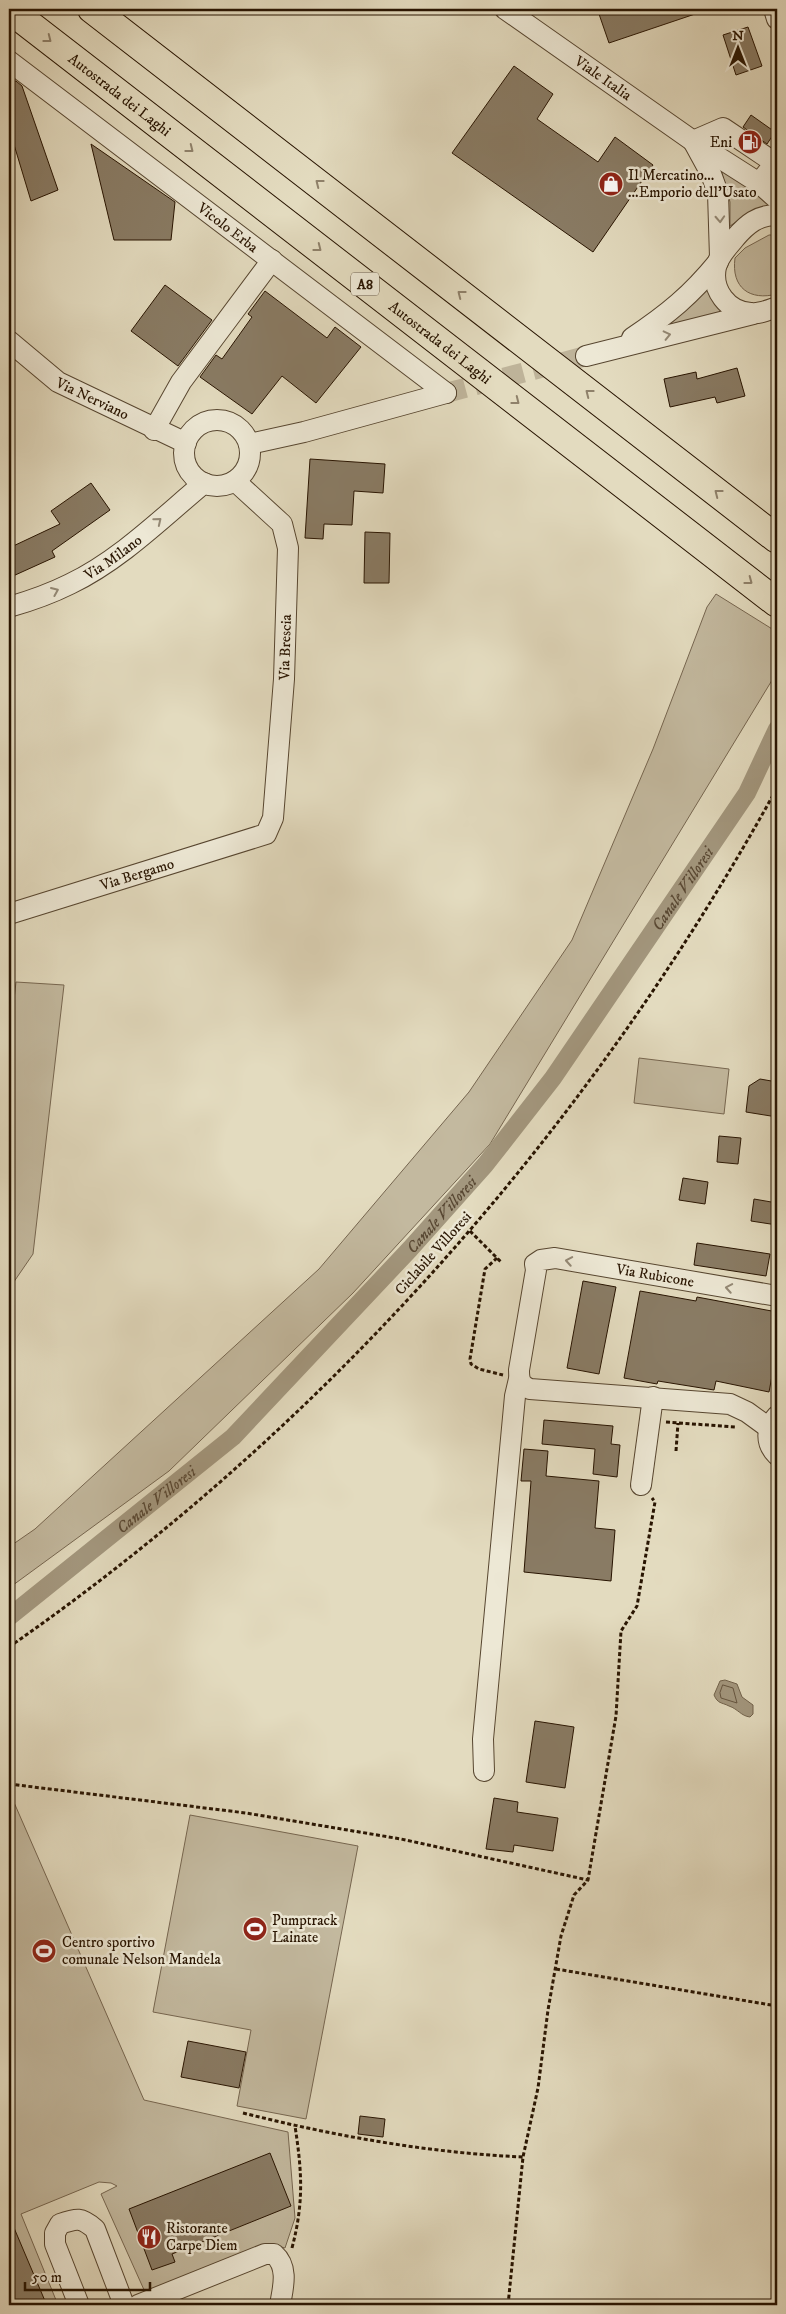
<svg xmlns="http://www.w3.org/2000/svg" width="786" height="2314" font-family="'IM FELL DW Pica',serif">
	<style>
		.green { fill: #c3b99f; stroke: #766650 }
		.water { fill: #a3977e; stroke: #72634c }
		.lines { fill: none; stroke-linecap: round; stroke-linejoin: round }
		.shore { stroke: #665640; stroke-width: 1 }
		.canal { stroke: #a3977e; stroke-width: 18 }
		.building { fill: #897b64; stroke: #281401 }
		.minor-tunnel { stroke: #beb399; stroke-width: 20; stroke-dasharray: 20 10; stroke-linecap: butt }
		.minor-casing { stroke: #574630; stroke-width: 22 }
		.highway-casing { stroke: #281401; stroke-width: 30 }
		.path { stroke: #281401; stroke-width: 3; stroke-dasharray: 4 2.5; stroke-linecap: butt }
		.minor { stroke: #ede8d5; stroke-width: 20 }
		.highway { stroke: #e3dbbf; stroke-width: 28 }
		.oneway { stroke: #8f816a }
		.oneway2 { stroke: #948976 }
		.labels { text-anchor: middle; stroke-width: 5; stroke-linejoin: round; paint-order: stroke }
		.shield { fill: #ede8d5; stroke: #635441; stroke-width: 1 }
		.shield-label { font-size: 14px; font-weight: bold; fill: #281401 }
		.street-label { font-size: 15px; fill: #281401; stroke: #ede8d5 }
		.poi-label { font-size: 15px; fill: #281401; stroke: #ede8d5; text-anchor: start }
		.water-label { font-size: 16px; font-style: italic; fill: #594833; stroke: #ede8d5 }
	</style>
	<rect width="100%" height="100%" fill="#e3dbbf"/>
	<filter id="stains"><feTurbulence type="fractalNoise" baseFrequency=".004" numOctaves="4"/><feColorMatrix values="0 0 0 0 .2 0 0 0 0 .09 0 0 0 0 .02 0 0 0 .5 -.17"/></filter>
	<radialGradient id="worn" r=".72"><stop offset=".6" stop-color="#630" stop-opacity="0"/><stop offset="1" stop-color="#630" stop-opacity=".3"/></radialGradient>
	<path class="green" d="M720,166l55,39 -27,9 -18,12v-24z
		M769,235h8v59c-27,7 -46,-6 -42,-36l10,-10z
		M708,285l18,26 -57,14 25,-23z
		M716,594l61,38v40l-287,472 -137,149 -184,178 -160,117v-41l26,-18 284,-260 150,-177 103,-152 81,-191 54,-142z
		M16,982l48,3 -31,269 -24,35v-245z
		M639,1058l90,11 -5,45 -90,-11z
		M9,1791l135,309 144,32 7,86 -10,30 -11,-3 -129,47 -44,-98 16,-8 -6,-3 -12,-1 -78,32 37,91h-49z
		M190,1815l168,31 -52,273 -69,-13 14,-76 -98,-18z"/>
	<path class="water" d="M725,1680l12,4 5,13 11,8v9l-3,3c-9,-1 -12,-8 -21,-11 -8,-4 -11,-2 -15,-11l6,-14z"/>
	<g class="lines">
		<path class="shore" d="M723,1685l10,3 4,15 -16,-5 -1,-5z"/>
		<path class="canal" id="s1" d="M9,1617l224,-180 177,-188 75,-84 68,-87 194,-285 30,-64"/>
	</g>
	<path class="building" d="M615,9h89v2l-95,32 -10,-29z
		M748,27l14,39 -26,9 -13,-40z
		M514,66l39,28 -16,25 61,43 17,-25 38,28 -60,87 -141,-99z
		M16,81l6,5 36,104 -27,11 -22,-73v-46z
		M751,115l24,17 -8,12 -24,-17z
		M91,144l84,58 -4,38h-57z
		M165,285l47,35 -34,46 -47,-35z
		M265,291l62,47 8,-11 26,20 -45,56 -34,-27 -30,38 -52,-37 16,-22 6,4 30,-42 -4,-3z
		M737,368l8,28 -28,7 -2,-6 -45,10 -6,-28 32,-7 1,7z
		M310,459l75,5 -2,29 -29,-2 -2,34 -28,-1 -1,15 -18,-1z
		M91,483l19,27 -58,41 3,6 -42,19 -4,-9v-19l51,-24 -9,-13z
		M365,532l25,1 -1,50h-25z
		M760,1079l17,3v35l-31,-5 3,-26z
		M719,1136l22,2 -3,26 -21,-2z
		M683,1178l25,4 -3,22 -26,-4z
		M754,1199l23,4v22l-26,-4z
		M697,1243l73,11 -4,22 -72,-11z
		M583,1281l33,6 -17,87 -32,-6z
		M640,1291l56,10 1,-4 80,15v37l-8,43 -53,-11 -2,9 -56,-9 -1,3 -33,-6z
		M544,1420l69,6 -2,18 9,1 -3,32 -24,-3 2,-25 -53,-5z
		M524,1449l24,2 -2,25 53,5 -4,47 20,2 -4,51 -87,-9 7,-91h-10z
		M535,1721l39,6 -9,61 -39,-6z
		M494,1798l24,4 -1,10 41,6 -5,33 -39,-6 -1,7 -27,-3z
		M188,2041l58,11 -7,36 -58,-11z
		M360,2116l25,3 -2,18 -25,-3z
		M270,2153l21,53 -119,48 3,8 -23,8 -23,-61z
		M9,2216l36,85 -10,4h-26z"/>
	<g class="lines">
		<path class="minor-tunnel" d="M446,393l140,-37"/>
		<defs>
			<g id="minor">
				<path id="s2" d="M505,9l188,132 66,42 18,16"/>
				<path d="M774,9l3,10"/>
				<path id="s3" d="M9,61l437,332"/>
				<path d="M693,141l18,33 7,19 2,64"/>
				<path d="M693,141l30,-13 52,35 -16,20"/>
				<path d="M777,215c-19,0 -30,9 -42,23 -7,9 -16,17 -19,29 -5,23 12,45 35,46 9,1 18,-3 26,-6"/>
				<path d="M632,338c36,-24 59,-43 86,-76"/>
				<path id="s4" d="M9,341l49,41 128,61"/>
				<path d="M586,356l167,-42"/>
				<circle cx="217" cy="453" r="33"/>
				<path d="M154,430l27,-48 91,-122"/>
				<path d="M249,444l55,-12 142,-39"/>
				<path id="s5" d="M9,607c21,-6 41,-13 61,-23 50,-24 92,-66 134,-101"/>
				<path id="s6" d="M9,914l257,-80 7,-16 11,-139 4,-131 -6,-24 -47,-43"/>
				<path d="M777,1416c-11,12 -12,27 0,39"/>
				<path id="s7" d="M769,1428l-22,-16 -17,-8 -200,-15c-10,-4 -11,-9 -11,-19l17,-100 -1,-6 6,-4 14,-2 222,38"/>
				<path d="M641,1485l12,-88"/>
				<path d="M484,1771l-1,-32 32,-343 4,-17"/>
				<path d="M79,2305l-24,-61v-11l5,-9c17,-6 21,-7 35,5l29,76"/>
				<path d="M138,2305l127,-51h9c15,13 9,34 6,51"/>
			</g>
			<g id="highway">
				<path id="s8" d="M9,9l768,594"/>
				<path d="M92,9l685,530"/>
			</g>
		</defs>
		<use href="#minor" class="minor-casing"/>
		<use href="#highway" class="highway-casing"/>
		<path class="path" d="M470,1231l31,31
			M497,1258l-12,11 -15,90 1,5 8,5 24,6
			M666,1422l69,5
			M676,1451l2,-28
			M9,1647c318,-221 582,-521 768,-859
			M9,1784l237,29 155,26 187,41
			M556,1969l221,37
			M243,2113c92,23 186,40 280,44
			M292,2248c12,-46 10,-76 3,-122
			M508,2305l15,-148 15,-69 10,-78 13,-74 13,-41 14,-15 28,-164 5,-85 16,-25 18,-104 -3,-4"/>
		<use href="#minor" class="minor"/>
		<use href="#highway" class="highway"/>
	</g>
	<defs><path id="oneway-chevron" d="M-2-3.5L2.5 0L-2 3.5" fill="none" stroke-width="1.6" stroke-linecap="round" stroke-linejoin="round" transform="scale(1.25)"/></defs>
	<g class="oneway">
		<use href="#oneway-chevron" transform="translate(48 39) rotate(38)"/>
		<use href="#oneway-chevron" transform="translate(190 149) rotate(38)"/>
		<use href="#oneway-chevron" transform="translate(319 183) rotate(-142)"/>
		<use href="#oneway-chevron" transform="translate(318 248) rotate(38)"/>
		<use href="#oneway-chevron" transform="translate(461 294) rotate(-142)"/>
		<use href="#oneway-chevron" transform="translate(589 393) rotate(-142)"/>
		<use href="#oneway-chevron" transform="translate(516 401) rotate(38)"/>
		<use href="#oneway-chevron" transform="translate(718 493) rotate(-142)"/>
		<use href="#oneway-chevron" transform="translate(749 581) rotate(37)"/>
	</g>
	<g class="oneway2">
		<use href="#oneway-chevron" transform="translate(720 219) rotate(87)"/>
		<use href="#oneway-chevron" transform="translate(667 335) rotate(-13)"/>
		<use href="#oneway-chevron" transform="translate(158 521) rotate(-39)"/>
		<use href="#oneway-chevron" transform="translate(55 591) rotate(-23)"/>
		<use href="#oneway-chevron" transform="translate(569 1261) rotate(-170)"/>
		<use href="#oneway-chevron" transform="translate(729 1288) rotate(-170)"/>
	</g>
	<defs>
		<symbol id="fuel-disc" viewBox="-11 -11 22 22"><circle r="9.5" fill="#8f2418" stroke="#ede8d5"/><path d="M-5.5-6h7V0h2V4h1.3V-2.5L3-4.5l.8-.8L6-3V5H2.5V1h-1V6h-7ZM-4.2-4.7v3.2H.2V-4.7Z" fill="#fff"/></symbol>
		<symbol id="shop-disc" viewBox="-11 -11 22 22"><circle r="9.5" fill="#8f2418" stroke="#ede8d5"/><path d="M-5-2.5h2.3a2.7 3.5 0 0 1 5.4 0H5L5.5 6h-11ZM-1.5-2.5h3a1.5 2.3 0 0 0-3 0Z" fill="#fff"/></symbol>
		<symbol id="stadium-disc" viewBox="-11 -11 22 22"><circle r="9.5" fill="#8f2418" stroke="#ede8d5"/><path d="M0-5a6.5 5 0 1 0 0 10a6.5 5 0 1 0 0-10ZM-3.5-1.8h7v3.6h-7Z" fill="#fff"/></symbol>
		<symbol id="restaurant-disc" viewBox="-11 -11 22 22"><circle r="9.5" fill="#8f2418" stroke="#ede8d5"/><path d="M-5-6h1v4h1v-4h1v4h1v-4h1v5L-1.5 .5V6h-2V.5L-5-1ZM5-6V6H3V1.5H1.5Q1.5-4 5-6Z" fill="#fff"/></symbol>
	</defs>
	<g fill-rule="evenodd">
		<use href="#fuel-disc" x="736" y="128" width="28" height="28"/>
		<use href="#shop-disc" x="597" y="170" width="28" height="28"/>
		<use href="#stadium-disc" x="241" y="1915" width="28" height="28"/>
		<use href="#stadium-disc" x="30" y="1937" width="28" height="28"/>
		<use href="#restaurant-disc" x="135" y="2223" width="28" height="28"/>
	</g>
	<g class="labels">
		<rect class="shield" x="351" y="272.5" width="28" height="23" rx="4"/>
		<g class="shield-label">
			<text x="365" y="289">A8</text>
		</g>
		<g class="street-label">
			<text dy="5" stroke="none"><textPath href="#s2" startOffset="120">Viale Italia</textPath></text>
			<text dy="5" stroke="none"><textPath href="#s8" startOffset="140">Autostrada dei Laghi</textPath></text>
			<text dy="5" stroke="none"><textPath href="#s3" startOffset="275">Vicolo Erba</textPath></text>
			<text dy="5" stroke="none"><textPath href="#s8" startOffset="545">Autostrada dei Laghi</textPath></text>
			<text dy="5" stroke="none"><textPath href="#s4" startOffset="102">Via Nerviano</textPath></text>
			<text dy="5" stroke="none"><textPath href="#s5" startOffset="116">Via Milano</textPath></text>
			<text dy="5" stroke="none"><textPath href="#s6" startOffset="458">Via Brescia</textPath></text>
			<text dy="5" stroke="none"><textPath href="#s6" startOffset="134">Via Bergamo</textPath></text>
			<text transform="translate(433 1253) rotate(-48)" y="5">Ciclabile Villoresi</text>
			<text dy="5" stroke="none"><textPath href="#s7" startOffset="501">Via Rubicone</textPath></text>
		</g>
		<g class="poi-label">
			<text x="732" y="147" text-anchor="end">Eni</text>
			<text x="628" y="180">Il Mercatino...<tspan x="628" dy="17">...Emporio dell'Usato</tspan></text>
			<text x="272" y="1925">Pumptrack<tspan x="272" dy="17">Lainate</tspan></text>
			<text x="62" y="1947">Centro sportivo<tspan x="62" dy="17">comunale Nelson Mandela</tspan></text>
			<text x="166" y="2233">Ristorante<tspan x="166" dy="17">Carpe Diem</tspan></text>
		</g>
		<g class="water-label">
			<text dy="6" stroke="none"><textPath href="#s1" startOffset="998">Canale Villoresi</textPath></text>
			<text dy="6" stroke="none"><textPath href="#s1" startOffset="592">Canale Villoresi</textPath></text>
			<text dy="6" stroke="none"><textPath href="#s1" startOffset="188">Canale Villoresi</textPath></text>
		</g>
	</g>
	<rect width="786" height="2314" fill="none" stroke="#e3dbbf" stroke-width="30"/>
	<rect x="10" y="10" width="766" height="2294" fill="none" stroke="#281401" stroke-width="2.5"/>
	<rect x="15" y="15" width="756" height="2284" fill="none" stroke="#281401"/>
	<g transform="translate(738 48)" stroke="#ede8d5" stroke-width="4" paint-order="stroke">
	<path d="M0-4L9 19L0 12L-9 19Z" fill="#281401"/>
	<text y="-8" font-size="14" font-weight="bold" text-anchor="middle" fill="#281401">N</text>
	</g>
	<path d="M25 2282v8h125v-8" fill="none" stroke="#281401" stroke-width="2.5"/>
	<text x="32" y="2282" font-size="15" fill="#281401" stroke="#ede8d5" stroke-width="4" paint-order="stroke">50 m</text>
	<rect width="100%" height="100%" filter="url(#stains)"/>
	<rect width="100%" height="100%" fill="url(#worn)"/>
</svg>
